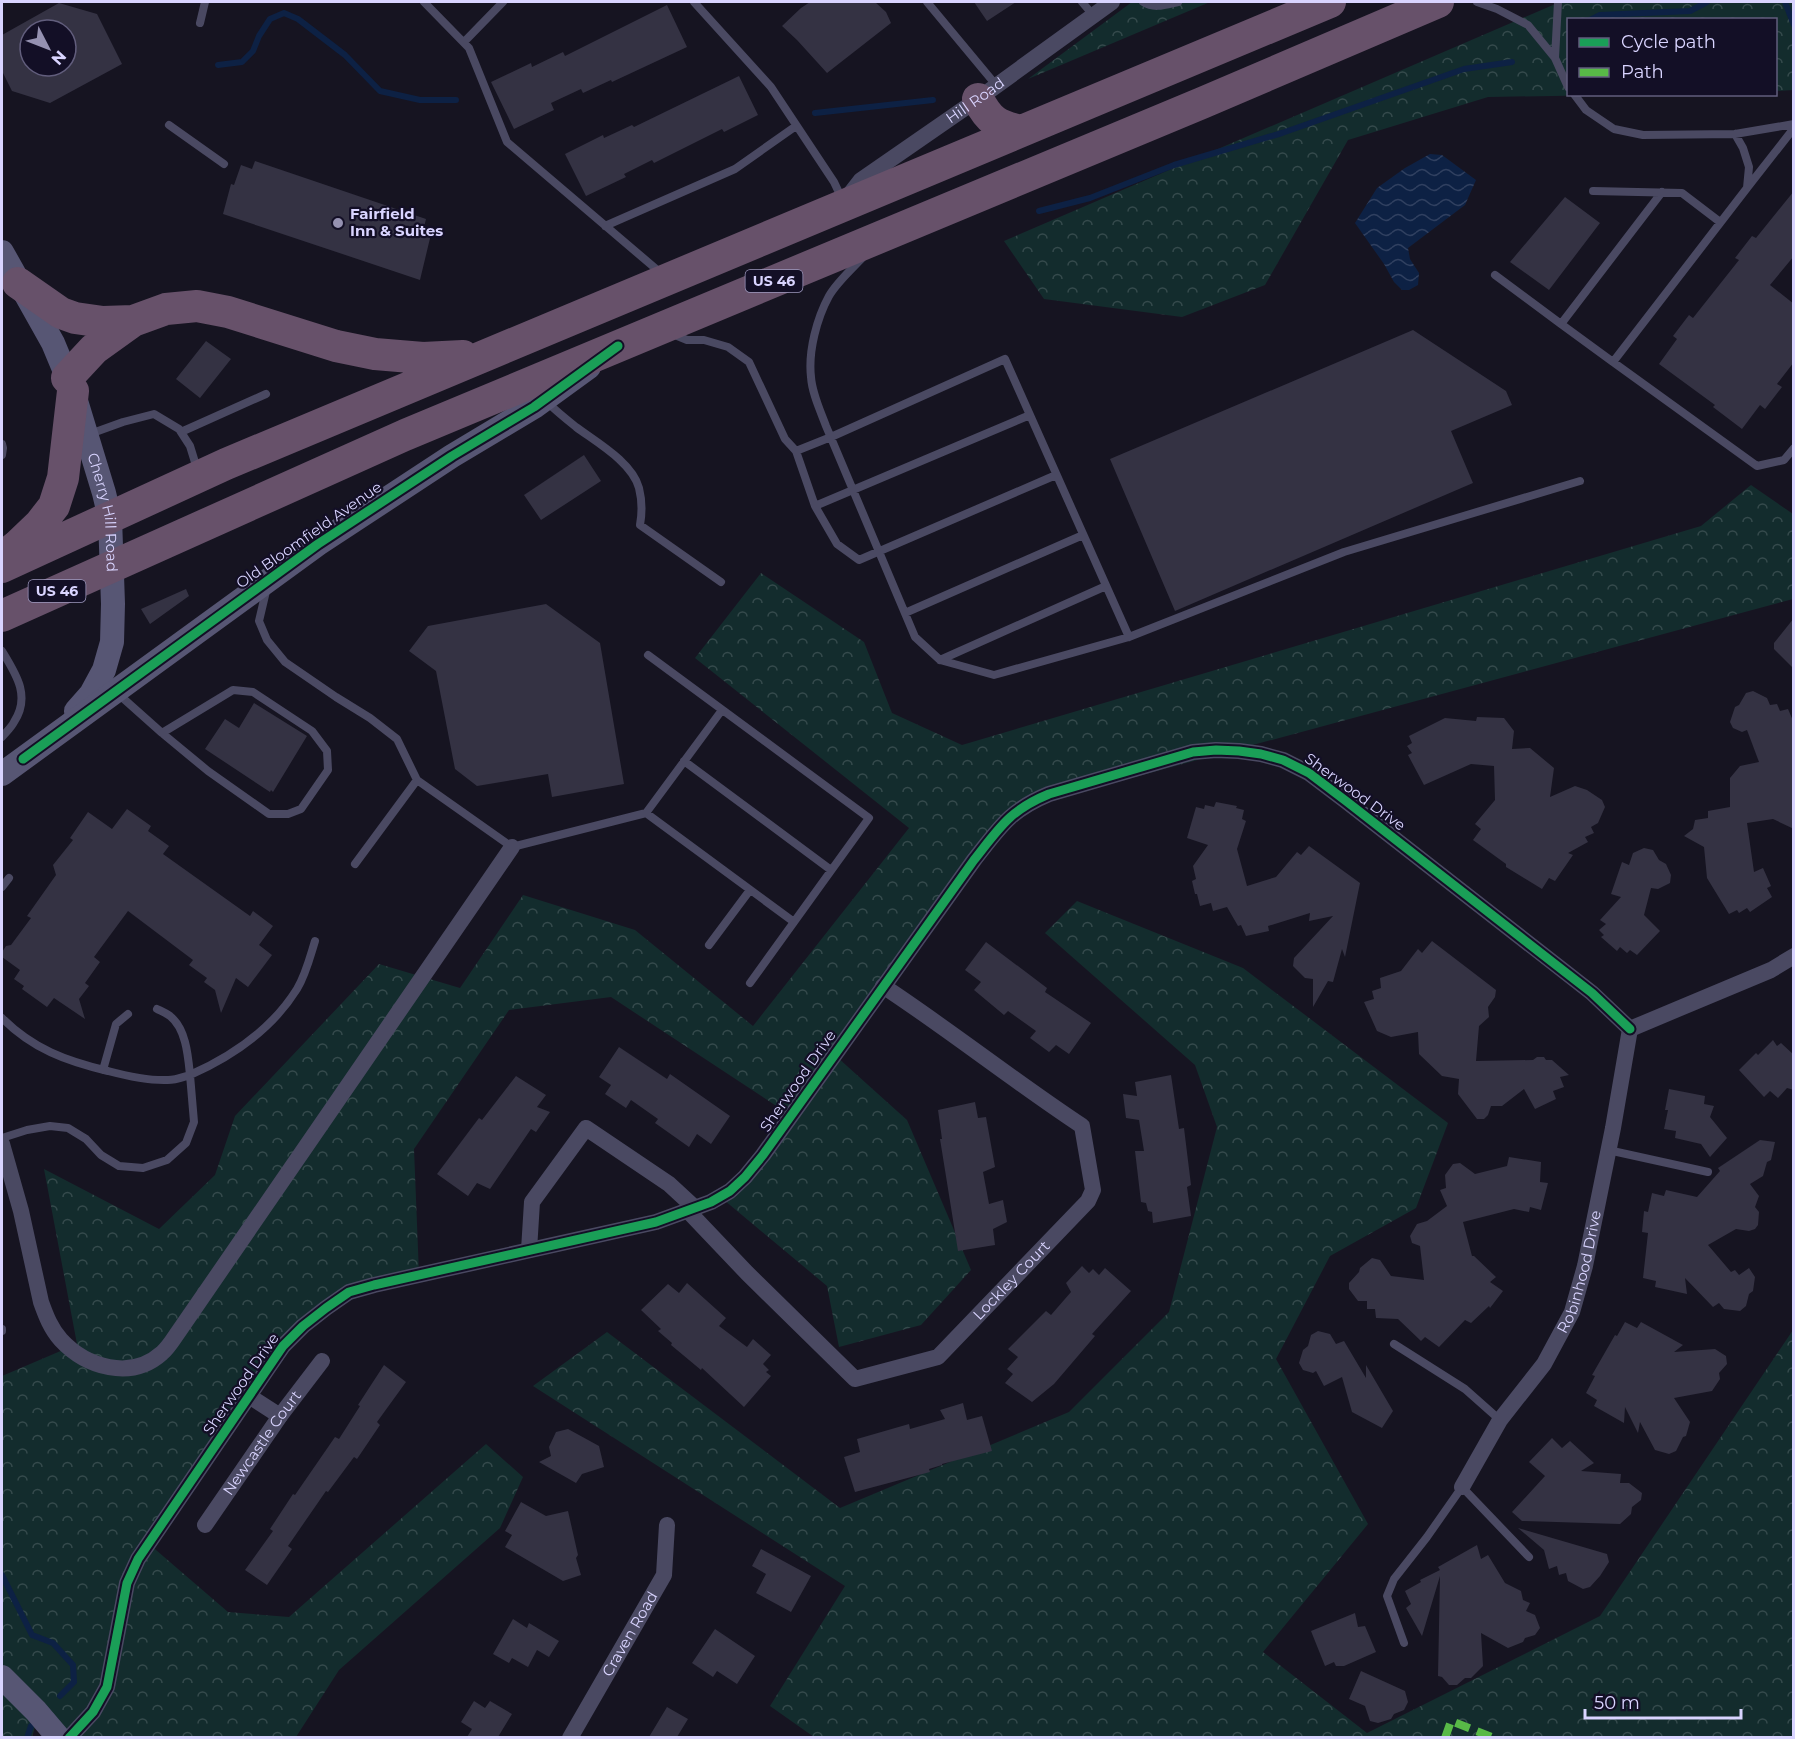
<svg xmlns="http://www.w3.org/2000/svg" width="1795" height="1739" font-family="Montserrat,sans-serif">
	<style>
		.forest { fill: url(#forest-crowns) }
		.water { fill: url(#water-waves) }
		.lines { fill: none; stroke-linecap: round; stroke-linejoin: round }
		.stream { stroke: #0d2144; stroke-width: 6 }
		.building { fill: #343243; fill-rule: evenodd }
		.lane { stroke: #4a4962; stroke-width: 8 }
		.street { stroke: #4a4962; stroke-width: 16 }
		.secondary { stroke: #575674; stroke-width: 24 }
		.highway { stroke: #67516a; stroke-width: 32 }
		.quiet { stroke: #58b947; stroke-width: 8; stroke-dasharray: 15 8; stroke-linecap: butt }
		.cycleway-casing { stroke: #130f26; stroke-width: 13 }
		.cycleway { stroke: #1a9f57; stroke-width: 9 }
		.poi-dot { fill: #9591b1; stroke: #130f26; stroke-width: 2 }
		.labels { text-anchor: middle; stroke-width: 4.5; stroke-linejoin: round; paint-order: stroke }
		.shield { fill: #130f26; stroke: #9e99be; stroke-width: 1.5 }
		.shield-label { font-size: 14px; font-weight: bold; fill: #d9d4ff }
		.street-label { font-size: 15px; fill: #d9d4ff; stroke: #130f26 }
		.poi-label { font-size: 15px; font-weight: bold; fill: #d9d4ff; stroke: #130f26; text-anchor: start }
	</style>
	<defs>
		<pattern id="forest-crowns" width="20" height="18" patternUnits="userSpaceOnUse" patternTransform="scale(1.5)"><rect width="20" height="18" fill="#132c2d"/><path d="M2 6a3 3 0 1 1 6 0M12 15a3 3 0 1 1 6 0" fill="none" stroke="#354a4c"/></pattern>
		<pattern id="water-waves" width="16" height="10" patternUnits="userSpaceOnUse" patternTransform="scale(1.5)"><rect width="16" height="10" fill="#0d2144"/><path d="M0 5q4-4 8 0t8 0" fill="none" stroke="#304060"/></pattern>
	</defs>
	<rect width="100%" height="100%" fill="#161421"/>
	<path class="forest" d="M1132,2h78l-182,77z
		M1560,2h233v88l-17,1v-71h-208v74l40,1 -120,2 -140,43 -83,145 -83,32 -138,-18 -40,-58z
		M1751,485l42,29v85l-773,209 -183,249 70,63 64,150 -50,55 -82,22 -12,-61 -103,-86 66,-85 -179,-118 -102,13 -95,139 5,125 -102,39 -168,231 79,68 61,5 197,-173 37,33 -23,51 -161,142 -43,67h-248l-11,-17 -5,17 -30,1v-362l75,-32 -33,-175 115,60 56,-54 20,-59 144,-152 81,24 63,-93 112,35 118,96 156,-198 -214,-170 66,-85 103,69 28,71 70,32 739,-219z
		M1077,901l166,67 205,155 -32,85 -86,48 -54,103 92,165 -105,128 104,81 233,-117 193,-286v407h-979l-44,-31 75,-120 -312,-200 74,-54 233,176 229,-96 100,-100 48,-185 -22,-62 -150,-132z"/>
	<path class="water" d="M1430,154l12,1 34,25 -11,25 -57,43 2,11 9,14 -1,12 -9,5h-7l-8,-8 -10,-18 -29,-41 22,-35 28,-20z"/>
	<g class="lines">
		<path class="stream" d="M1785,2l9,23
			M1590,20l10,-5 90,-4 17,-9
			M218,65l24,-3 11,-11 6,-15 11,-17 14,-6 14,6 47,36 35,36 40,9h36
			M815,113l118,-13
			M1039,211l51,-13 84,-33 108,-32 182,-64 48,-7
			M2,1575l30,60 21,8 20,22 1,17 -14,14
			M27,1738l4,-12"/>
	</g>
	<path class="building" d="M810,2h65l11,10 5,11 -64,50 -30,-33 -15,-14 19,-18z
		M974,2h42l-29,19z
		M59,3l38,11 25,50 -72,39 -38,-12 -10,-20v-36zM30,30h36v36h-36z
		M667,5l20,42 -75,35 -1,-2 -28,13 -2,-4 -30,14 3,7 -40,19 -23,-47 40,-19 1,4 31,-15 2,4z
		M739,76l19,39 -34,17 -2,-3 -68,34 -2,-3 -28,14 2,3 -40,19 -21,-42 38,-19 1,3 28,-13 2,2z
		M255,161l171,58 -2,8 8,3 -12,50 -197,-66 8,-30 3,1 7,-20 11,4z
		M1794,191v65l-24,29 24,19v58l-17,22 5,3 -17,22 -5,-4 -18,24 -29,-22 2,-2 -56,-41 18,-25 -4,-3 16,-21 4,3 46,-58 -4,-2 17,-22 4,2z
		M1565,197l35,26 -51,67 -39,-28z
		M1413,330l93,61 6,14 -61,26 22,52 -298,128 -65,-152z
		M206,341l25,18 -31,39 -24,-19z
		M584,455l17,26 -60,39 -17,-25z
		M186,589l3,7 -39,28 -9,-15z
		M546,604l54,39 24,141 -72,13 -4,-23 -71,12 -22,-17 -19,-98 -27,-20 19,-25z
		M1794,618v51l-20,-20v-6z
		M1753,691l14,7 3,7 7,-1 3,7 8,-2 6,14v106l-21,-10 -26,4 7,49 9,-4 8,18 -4,2 5,9 -22,15 -3,-4 -8,5 -2,-3 -8,4 -22,-36 -3,-31 -20,-11 9,-7 2,-9 13,-2v-7l22,-4v-29l10,-12 19,-4 -12,-32 -5,2 -9,-4 -3,-6 5,-15 4,-2 7,-12z
		M254,703l53,33 -34,56 -2,-2 -1,2 -65,-43 20,-30 14,9z
		M1477,717l27,1 10,13 -2,18 18,-1 24,20 -4,29 25,-11 12,4 15,10 3,7 -7,16 -7,4 3,6 -9,4 3,5 -20,11 5,2 -18,26 -6,-3 -7,11 -36,-22v-3l-33,-24 8,-11 -6,-5 20,-24 -1,-34 -23,-2 -47,21 -16,-30 4,-2 -5,-7 5,-3 -3,-7 36,-18 31,3z
		M1216,802l21,4 -1,2 8,2 -2,9 4,2 -9,28 10,37 29,-9 21,-25 4,3 8,-9 51,37 -15,74 -3,-8 -9,33 -5,-1 -15,26v-28l-8,-1 -12,-12 1,-8 39,-42 -24,5 1,-8 -42,13 1,5 -23,5 -5,-11 -3,1 -11,-19 -14,4 -2,-8 -11,3 -3,-12h-2l-3,-13 4,-2 -3,-13 15,-21 -21,-7 9,-31 8,2 1,-4 9,2z
		M127,809l24,17 -3,5 21,15 -6,8 87,62 3,-5 20,15 -14,19 13,10 -24,32 -12,-9 -15,35 -6,-23 -11,-8 3,-4 -18,-13 4,-5 -65,-49 -34,46 6,5 -15,21 4,3 -10,13 6,20 -31,-21 -7,9 -25,-18 2,-3 -10,-7 6,-9 -18,-13v-5l4,-6 5,-1 20,-27 -4,-2 29,-41 -3,-10 20,-25 -3,-2 18,-26 24,17z
		M1644,848l9,2 6,10 7,4 5,11 -1,8 -12,6 -7,-1 -7,27 16,16 -23,24 -7,-5 -3,3 -7,-6 -3,4 -16,-14 3,-2 -5,-5 7,-6 -6,-4 21,-23 -10,-3 11,-32 7,3 4,-12z
		M1432,941l64,49 -1,7 -7,10 1,10 -10,9 -3,35 57,-1 4,-3h7l2,3h6l17,15 -9,2 4,10 -11,4 3,8 -21,10 -11,-20 -22,17h-11l-3,9 -4,4h-7l-19,-25 1,-15 -17,-3 -23,-22 -1,-22 -27,5 -14,-6 -13,-29 10,-3 -2,-8 9,-3 -1,-10 21,-7 17,-22 4,4z
		M986,942l61,46 -2,4 46,31 -22,31 -13,-9 -7,7 -19,-14 6,-7 -28,-20 -4,4 -30,-25 7,-8 -16,-12z
		M1773,1040l4,6 4,-3 13,12v35l-7,-2 -9,10 -8,-7 -6,6 -25,-27 17,-17 2,2z
		M619,1047l48,32 3,-5 60,42 -19,28 -14,-10 -8,13 -34,-24 3,-4 -27,-19 -5,8 -21,-14 6,-9 -12,-8z
		M1171,1075l8,54 5,-1 7,57 -4,2 4,29 -38,7 -1,-11 -4,-1 -2,-8 -5,-1 -6,-51h9l-5,-31 -13,-2 -3,-24 14,2 -2,-14z
		M516,1076l30,19 -9,12 13,5 -14,20 -5,-3 -41,60 -13,-6 -9,13 -31,-22 42,-56 3,2z
		M1669,1089l36,7 -1,8 10,2 -4,11 17,21 -17,19 -9,-13 -26,-6 1,-7 -12,-2 4,-19h-3z
		M975,1102l3,16 8,-1 9,50 -12,5 6,32 14,-4 4,22 -14,7 2,16 -37,6 -18,-112h2l-4,-29z
		M1760,1140l15,2 -4,18 -4,2 -4,14 -13,8 9,12 -4,11 4,5 -1,13 -3,4 -6,2 -13,-2 -28,16 23,27 4,-2 4,5 10,-7 6,9 -2,14 -4,3 -3,12 -6,5 -16,-2 -5,-6 -6,4 -28,-29 2,16 -32,-7 1,-6 -13,-3 5,-45 -6,-1 2,-21 4,1 4,-19 12,3 2,-6 31,7 23,-26 -2,-3z
		M1509,1157l32,5 -1,20 8,1 -7,27 -11,-3 -1,5 -15,-3 -51,13 9,34h2l22,21 -6,5 13,9 -13,17 -1,-2 -18,17 -6,-3 -26,27 -14,-10 -4,4 -23,-22 -22,-1 -1,-9h-8v-8h-9l-9,-12v-6l10,-11 1,-4 12,-10 8,2 11,16 33,4 -4,-34 -8,-3 -2,-7 7,-12 10,-3 20,-15 -7,-16 6,-2 -1,-13 8,-11 7,-1 15,11 32,-8z
		M1082,1266l7,7 4,-4 6,6 6,-7 26,23 -39,43 3,2 -41,48 -22,18 -27,-19 8,-9 -6,-5 11,-12 -10,-8 38,-38 5,4 20,-23 -5,-9z
		M687,1283l39,35 -7,8 28,21 6,-8 18,16 -8,9 6,6 -3,2 5,4 -27,31 -42,-39 -1,2 -30,-25 1,-2 -14,-12 3,-2 -20,-19 27,-26 11,9z
		M1625,1322l12,6 4,-6 42,23 -9,7 41,-3 11,7 1,8 -8,9 1,6 -8,12 -38,7 16,24 -4,14 -3,1 -7,14 -7,3 -14,-4 -15,-28 -2,11 -13,-26 -1,16 -30,-17 3,-6 -11,-7 9,-17 -3,-1 23,-40 2,1z
		M1318,1331l12,3 6,10 8,-3 22,37v-13l27,46 -11,17 -30,-16 -10,-35 -18,9 -8,-15 -3,2 -10,-3 -4,-7 4,-13 5,-4 3,-11z
		M384,1365l22,17 -29,40 3,3 -23,34 -3,-2 -26,35 -2,-1 -38,55 4,3 -25,36 -22,-15 28,-39 -3,-2 23,-35 2,1 40,-58 4,2 21,-33 -2,-1z
		M963,1403l4,17 15,-4 10,35 -50,13v1l-13,4 1,3 -75,20 -11,-35 16,-5 -3,-13 52,-15 1,5 35,-10 -5,-9z
		M568,1429l31,17 5,21 -22,7 -6,9 -37,-21 12,-6 -2,-9 7,-15z
		M1552,1438l10,10 8,-7 24,22 -13,8 40,3 -1,9h9l13,10 -1,7 -9,7 -1,7 -11,10 -98,-3 -10,-9 33,-36 -16,-14z
		M521,1502l25,14 22,-5 10,44 -2,3 5,17 -18,6 -58,-34 7,-12 -7,-4z
		M1518,1528l89,26 2,8 -9,14 -10,11 -7,2 -15,-8 -2,-8 -7,2 -2,-9 -8,3 -5,-19z
		M1477,1545l4,14 7,-4 17,28 16,8 2,9 7,3 -4,8 9,4 5,13 -5,7 -10,3 -2,4 -15,6 -27,-15 2,33 -12,12h-6l-8,7h-8l-7,-8 -4,-1 2,-100 -18,60 -16,-28 5,-4 -6,-13 16,-9 -1,-2 20,-10 -2,-3z
		M761,1549l50,27 -20,36 -35,-19 10,-19 -14,-8z
		M1355,1613l3,14 7,-1 11,26 -32,14h-8l-2,-4 -9,4 -14,-35z
		M513,1619l14,9 2,-5 30,18 -10,16 -12,-7 -9,17 -16,-9 -3,5 -16,-9z
		M715,1629l40,27 -18,28 -20,-13 -4,6 -21,-14z
		M1361,1671l44,20 3,11 -4,8 -10,4 -3,5 -13,4 -8,-2 -5,-15 -16,-7z
		M474,1701l11,7 5,-7 22,13 -14,23h-31l5,-8 -11,-7z
		M667,1707l21,12 -11,18h-28z"/>
	<g class="lines">
		<path class="lane" d="M424,2l45,46 38,94 155,132
			M694,2l77,85 63,95 9,19
			M927,2l69,83
			M1082,2l11,13
			M1143,2c11,7 22,3 35,0
			M1477,2l20,7 31,16 27,33 3,-56
			M200,23l5,-21
			M464,42l39,-40
			M1555,58l13,29
			M1574,94l12,16 28,19 29,6 92,-1 59,-10
			M169,125l55,39
			M1735,134l8,14 6,19 -2,21 47,-60
			M1593,191l89,2 38,29
			M1662,192l-101,132 52,38 134,-174
			M605,226l130,-57 61,-43
			M863,257c-11,12 -26,25 -34,39 -12,22 -21,55 -18,81 1,16 9,33 15,49l89,211 25,23 54,15 135,-38 215,-85 236,-71
			M1495,275l66,49
			M670,333l17,7h17l24,7 21,15 36,77 11,12 19,55 22,38 22,16 197,-85
			M1613,362l144,104 27,-6 10,-12
			M547,402c9,9 19,17 29,25 20,15 56,35 63,61 3,12 3,26 1,37l81,57
			M181,432l85,-38
			M87,435l36,-13 31,-8 25,15 11,17 8,26
			M2,444l1,4 -1,7
			M796,451l35,-14 174,-78 124,278
			M815,506l215,-91
			M267,587l-8,34 8,19 18,22 51,35 34,21 27,21 20,41
			M905,613l178,-78
			M2,651c14,23 29,45 12,71 -3,6 -8,10 -12,15
			M648,655l221,163 -119,165
			M940,660l166,-74
			M116,692l46,41 46,38 61,43h19l13,-5 27,-39 -1,-19 -15,-20 -59,-39 -20,-2 -71,43
			M684,761l147,109
			M646,813l76,-103
			M355,864l62,-84 95,67 134,-34 148,109
			M2,887l7,-9
			M709,945l41,-55
			M157,1009c4,2 9,4 13,7 16,13 18,39 20,59 43,-19 82,-46 107,-86 9,-15 13,-32 18,-48
			M2,1018c31,31 64,43 106,53 19,5 40,10 60,9 7,0 15,-3 22,-5l4,47 -8,21 -19,17 -24,8 -24,-2 -18,-11 -15,-16 -18,-11 -18,-2 -23,4 -25,8
			M103,1070l13,-46 12,-10
			M1608,1150l100,22
			M2,1329v2
			M1394,1344l71,45 35,31
			M1404,1643l-17,-47 7,-17 33,-42 35,-50 67,70"/>
		<g class="street">
			<path id="s1" d="M847,198l14,-18 117,-81 134,-97"/>
			<path d="M1630,1029l141,-59 23,-14"/>
			<path d="M2,1144l19,67 20,91c5,14 10,27 20,38 25,27 70,41 101,13 7,-6 12,-15 17,-22l333,-484"/>
			<path id="s2" d="M688,1211l59,62 108,106 83,-22 150,-156 5,-11 -11,-64c-68,-45 -131,-95 -199,-140"/>
			<path d="M529,1250l3,-48 54,-74 83,56 26,24"/>
			<path d="M249,1396l31,20"/>
			<path id="s3" d="M1462,1487l38,-67 44,-56 28,-52 13,-46 28,-138 17,-99"/>
			<path id="s4" d="M205,1525l75,-109 42,-55"/>
			<path d="M69,1738l24,-26 14,-25 20,-104 11,-24 145,-213 20,-20 23,-18 23,-16 25,-7 282,-63 55,-20 19,-11 15,-14 18,-22 211,-295c26,-33 36,-50 75,-66l144,-42 23,-2 23,1 22,3 22,6 26,13 37,28 246,192 38,36"/>
			<path id="s5" d="M570,1738l94,-163 3,-50"/>
		</g>
		<g class="secondary">
			<path id="s6" d="M2,252l51,91 20,48 31,102 6,25 3,86 -1,38 -8,28 -13,24 -15,17"/>
			<path d="M2,774l316,-230 134,-88 82,-49 55,-40"/>
			<path d="M2,1677l34,34 23,27"/>
		</g>
		<path class="highway" d="M978,99c11,22 20,27 43,32
			M18,283l43,30 14,5 28,4 30,-1 33,-12 31,-3 31,6 108,34 39,8 48,4 40,-2
			M67,378l27,-29 39,-28
			M4,556l13,-10 23,-22 14,-18 9,-28 10,-87
			M2,567l224,-103 1104,-462
			M2,616l403,-181 797,-332 236,-101"/>
		<path class="quiet" d="M1445,1738l6,-17 43,17"/>
		<defs>
			<path id="cycleway" d="M23,759l295,-215 134,-88 82,-49 84,-61
				M69,1738l24,-26 14,-25 20,-104 11,-24 145,-213 20,-20 23,-18 23,-16 25,-7 282,-63 55,-20 19,-11 15,-14 18,-22 211,-295c26,-33 36,-50 75,-66l144,-42 23,-2 23,1 22,3 22,6 26,13 37,28 246,192 38,36"/>
		</defs>
		<use href="#cycleway" class="cycleway-casing"/>
		<use href="#cycleway" class="cycleway"/>
	</g>
	<circle class="poi-dot" cx="338" cy="223" r="6"/>
	<g class="labels">
		<g class="shield">
			<rect x="745.5" y="270" width="57" height="22" rx="4.5"/>
			<rect x="28.5" y="580" width="57" height="22" rx="4.5"/>
		</g>
		<g class="shield-label">
			<text x="774" y="286">US 46</text>
			<text x="57" y="596">US 46</text>
		</g>
		<g class="street-label">
			<text dy="5" stroke="none"><textPath href="#s1" startOffset="162">Hill Road</textPath></text>
			<text dy="5" stroke="none"><textPath href="#s6" startOffset="282">Cherry Hill Road</textPath></text>
			<text transform="translate(309 535) rotate(-35)" y="5">Old Bloomfield Avenue</text>
			<text transform="translate(1355 792) rotate(36)" y="5">Sherwood Drive</text>
			<text transform="translate(798 1081) rotate(-55)" y="5">Sherwood Drive</text>
			<text dy="5" stroke="none"><textPath href="#s3" startOffset="248">Robinhood Drive</textPath></text>
			<text dy="5" stroke="none"><textPath href="#s2" startOffset="429">Lockley Court</textPath></text>
			<text transform="translate(241 1384) rotate(-55)" y="5">Sherwood Drive</text>
			<text dy="5" stroke="none"><textPath href="#s4" startOffset="100">Newcastle Court</textPath></text>
			<text dy="5" stroke="none"><textPath href="#s5" startOffset="120">Craven Road</textPath></text>
		</g>
		<g class="poi-label">
			<text x="350" y="219">Fairfield<tspan x="350" dy="17">Inn &amp; Suites</tspan></text>
		</g>
	</g>
	<rect width="1795" height="1739" fill="none" stroke="#d9d4ff" stroke-width="6"/>
	<rect x="1567" y="18" width="210" height="78" fill="#130f26" stroke="#625e7d" stroke-width="1.5"/>
	<rect x="1579" y="38" width="30" height="9" fill="#1a9f57" stroke="#625e7d" stroke-width="1.5"/>
	<text x="1621" y="48" font-size="18" fill="#d9d4ff">Cycle path</text>
	<rect x="1579" y="68" width="30" height="9" fill="#58b947" stroke="#625e7d" stroke-width="1.5"/>
	<text x="1621" y="78" font-size="18" fill="#d9d4ff">Path</text>
	<g transform="translate(48 48) rotate(132)"><circle r="28" fill="#130f26" stroke="#625e7d" stroke-width="1.5"/>
	<path d="M0-4.5L10 22L0 15L-10 22Z" fill="#9591b1"/>
	<text y="-9" font-size="16" font-weight="bold" text-anchor="middle" fill="#d9d4ff">N</text>
	</g>
	<path d="M1585 1709v9h156v-9" fill="none" stroke="#d9d4ff" stroke-width="3"/>
	<text x="1594" y="1709" font-size="18" fill="#d9d4ff" stroke="#130f26" stroke-width="4.5" paint-order="stroke">50 m</text>
</svg>
